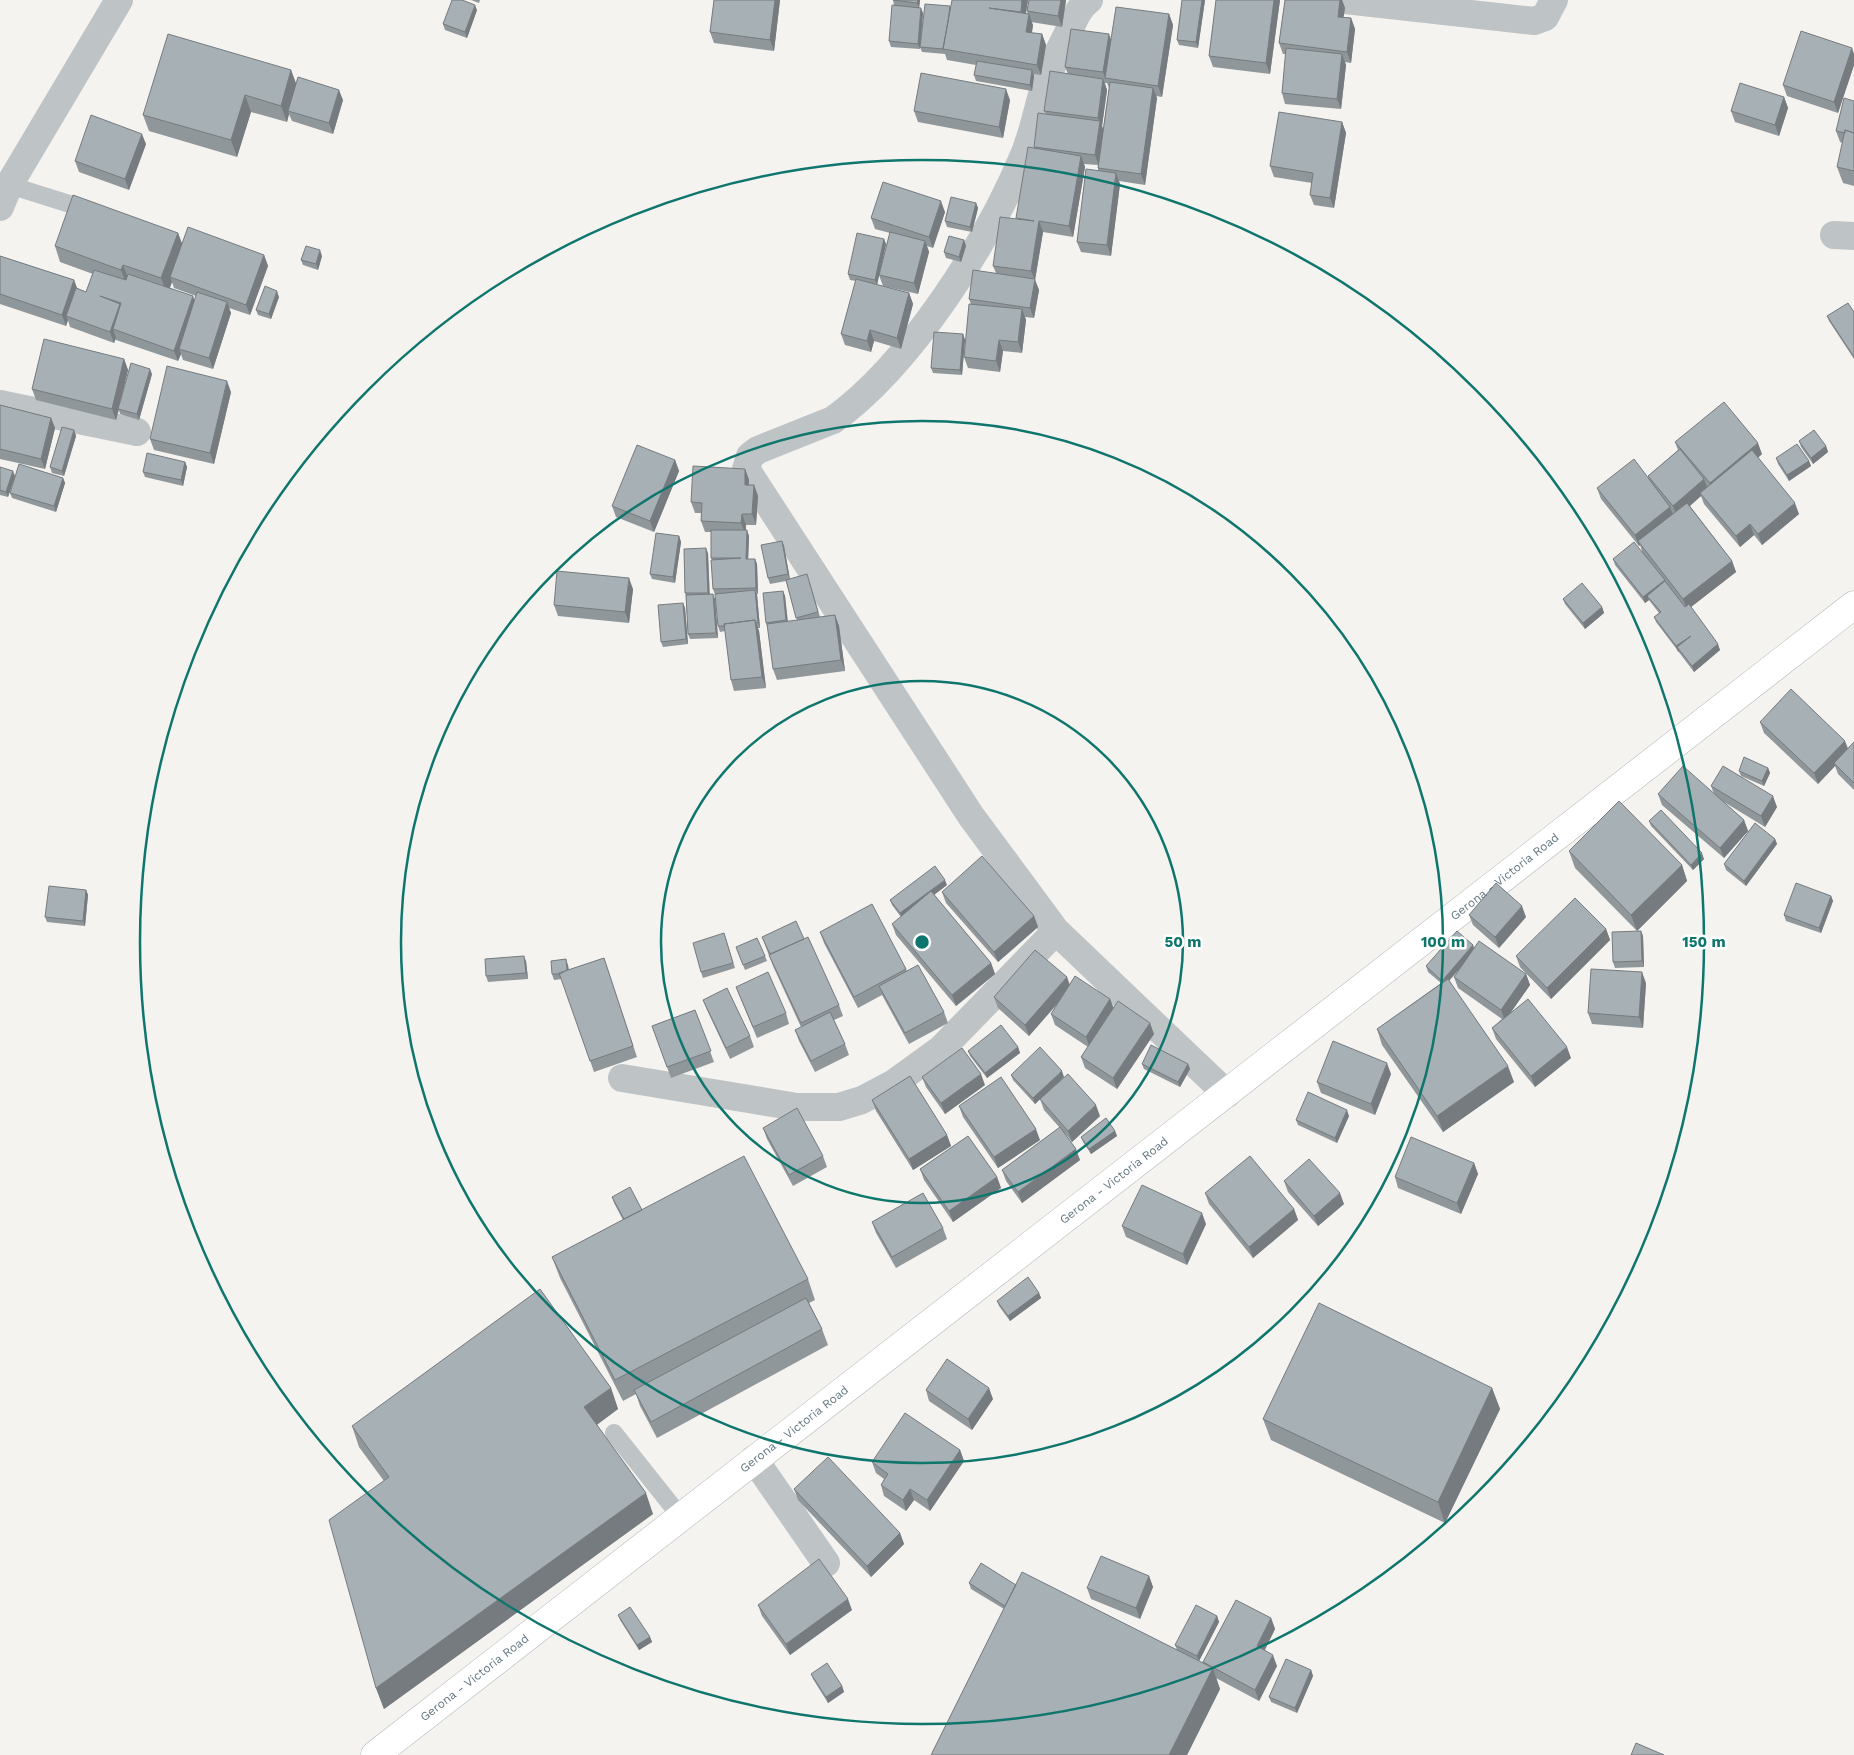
<svg xmlns="http://www.w3.org/2000/svg" width="1854" height="1755" font-family="'Work Sans',sans-serif">
	<style>
		.lines { fill: none; stroke-linecap: round; stroke-linejoin: round }
		.secondary-casing { stroke: #b1b7ba; stroke-width: 29 }
		.service { stroke: #bec3c5; stroke-width: 18 }
		.minor { stroke: #bec3c5; stroke-width: 28 }
		.secondary { stroke: #fff; stroke-width: 28 }
		.wall { fill: #90979b; fill-rule: evenodd }
		.shaded-wall { fill: #757b7e }
		.building { fill: #a7b0b4; stroke: #757b7e }
		.ring { fill: none; stroke: #0f766e; stroke-width: 2.5 }
		.labels { text-anchor: middle; stroke-width: 5; stroke-linejoin: round; paint-order: stroke }
		.street-label { font-size: 12px; fill: #637780; stroke: #fff }
		.centre { fill: #0f766e; stroke: #fff; stroke-width: 2.5 }
		.ring-label { font-size: 15px; text-anchor: middle; font-weight: bold; fill: #0f766e; stroke: #fff; stroke-width: 5; stroke-linejoin: round; paint-order: stroke }
	</style>
	<rect width="100%" height="100%" fill="#f4f3ef"/>
	<g class="lines">
		<defs>
			<g id="secondary">
				<path id="s1" d="M375,1755l1479,-1150"/>
			</g>
		</defs>
		<use href="#secondary" class="secondary-casing"/>
		<path class="service" d="M9,185l83,26
			M614,1433l66,83"/>
		<path class="minor" d="M1089,0c-11,8 -16,22 -22,35 -7,14 -15,29 -20,44 -9,25 -13,52 -23,76 -36,87 -114,210 -191,265l-75,30 -8,6 -4,13 225,347 85,115 171,163
			M1345,0l189,21 11,-4 9,-17
			M0,207l9,-22 110,-185
			M1834,235l20,1
			M0,404l137,28
			M622,1078l175,29h42l23,-7 32,-17 47,-34 115,-118
			M754,1459l72,104"/>
		<use href="#secondary" class="secondary"/>
	</g>
	<path class="wall" d="M471,0h9l-1,3z
		M714,0h66l-6,51 -60,-8 -4,-11z
		M893,0h27l-1,7 4,6 -3,36 -29,-2 -2,-6 5,-36z
		M1028,0l-2,14h2l-1,-3 2,-11h37l-4,27 -31,-5 2,3 -1,8 10,1 4,11 -5,30 -7,-1v2l-2,15 -56,-10 -2,-6 2,-10 -29,-5 -2,-6 -23,-2 -2,-5 30,-41 1,2z
		M1182,0h23l-7,48 -19,-3 -2,-5z
		M1216,0h64l-10,74 -57,-7 -4,-11z
		M1285,0h57l3,8 -2,9 8,1 4,11 -4,34 -6,-1 1,3 -5,44 -56,-5 -3,-11 4,-39h-3l-4,-11z
		M477,10l-10,28 -22,-8 -2,-6z
		M1169,14l4,11 -11,72 -6,-1 1,2 -12,87 -26,-4 1,3 -9,72 -30,-4 -4,-10 21,-71v-6l-14,-1 1,3 -12,70 -30,-5 -8,48 4,10 -5,28 -9,-1 1,3 -4,33 -19,-2 -3,21 -32,-4 -4,-11 7,-53 -2,-5 27,-26 -3,-7 24,-47 17,-71v-1l12,-33 -2,-3 24,-37 -3,-7 46,-26zM1105,83h2l2,5 -6,41 -1,-3 5,-36z
		M1854,54v11l-16,48 -51,-17 -4,-11z
		M291,70l5,14 47,16 -10,34 -41,-13 -3,-7 -2,8 -36,-10 -14,45 -88,-26 -6,-16z
		M1784,97l4,11 -9,28 -44,-14 -4,-11z
		M1010,100l-7,38 -85,-16 -4,-11z
		M1854,101v85l-11,-3 -6,-16 6,-24 -3,-1 -4,-11z
		M1342,122l4,11 -12,75 -20,-3 -4,-10 2,-12 -38,-6 -4,-11z
		M146,144l-17,46 -50,-18 -4,-11z
		M976,203l2,5 -6,24 -25,-5 -2,-6z
		M945,212l-12,36 -6,-2 2,6 -11,42 -35,-8 -4,-11 11,-42 -15,-4 -4,-11z
		M178,233l4,11 82,11 4,11 -18,49 -21,-7 2,5 -18,56 -30,-9 -2,-6 -3,7 -62,-21v-2l-2,5 -44,-16 -2,-7 -2,6 -66,-22v-48l74,24 3,8 9,4 7,-18 -33,-12 -5,-16zM172,282l2,6 22,8 -1,4 -25,-12z
		M884,239l2,5 -9,41 32,8 4,11 -12,45 -27,-8 -3,11 -26,-7 -4,-11 15,-53 -6,-1 -2,-6z
		M964,240l2,6 -5,16 -15,-4 -2,-6z
		M322,256l-4,14 -15,-5 -2,-5z
		M279,297l-8,22 -13,-4 -2,-5z
		M1854,312v47l-25,-38 -2,-5z
		M963,334l2,6 -3,35 -29,-2 -2,-5z
		M124,359l4,11 -7,27 31,-23 -13,46 -19,-6 -1,-4 -3,10 -80,-20 -4,-11z
		M231,392l-17,72 -60,-14 -4,-11z
		M0,405l51,13 4,10 -10,41 -45,-10z
		M74,430l2,6 -12,40 -12,-3 -2,-6z
		M1799,441l27,5 2,6 -15,12 -12,-17z
		M1675,442l87,12 -4,4 41,56 -37,31 -8,-10 -14,12 -36,-43 -3,-8 -11,10 42,55 4,11 -45,35 29,43 -26,22 -38,-50 -2,-5 5,-4 -10,-13 -4,3 -30,-38 -2,-6 29,-8 -2,-6 -1,1 -38,-47 -4,-11 52,-9 -1,-3 30,-26z
		M1776,458l33,3 2,5 -22,15 -11,-17z
		M675,460l4,11 -25,61 -38,-15 -4,-11z
		M185,462l2,5 -4,19 -38,-9 -2,-5z
		M0,467l15,9 -7,21 -8,-2z
		M745,469l4,11v5h5l4,11 -2,29h-10v5l3,6 -1,23h7l2,5 1,30h-1l3,34h-2l1,3 7,57 -32,3 -3,-11 -6,-49 -5,1 -2,-6 -2,-31h-1l-2,-6 -1,-29 -1,-2v-26h-6l-4,-11v-8h-6l-4,-11z
		M63,478l2,5 -9,29 -44,-14 -2,-5z
		M679,536l2,6 -6,41 -23,-4 -2,-5z
		M782,541l2,5 6,33 19,1 11,37 15,-2 4,11 6,45 -68,9 -4,-11 -5,-41 -2,-5 17,-32 2,5 3,26 9,-2 -11,-39 -16,3 -2,-6z
		M708,553l1,41 6,5 3,39 -28,1 -2,-5 -2,-38 -1,-3z
		M633,589l-4,34 -71,-7 -4,-11z
		M1563,599l39,8 2,6 -19,16 -20,-25z
		M683,603l2,5 3,36 -25,3 -2,-5z
		M1760,722l88,27 6,-7v48l-16,-16 -3,-8 -17,18 -54,-51z
		M1768,768l2,5 -6,13 -23,-10 -2,-5z
		M1711,786l66,21 -12,20 -41,-25 20,18 4,11 -24,27 -62,-53 -4,-11h56z
		M1649,821l55,38 -11,11 -42,-44z
		M1775,839l2,5 -31,42 -20,-16 -2,-6z
		M1569,851l113,14 5,16 -50,50h4l2,5 1,31 -29,1 -2,-6 24,-31 -62,-63z
		M947,885l-13,10 57,68 4,11 -39,32 -60,-71 -4,-11 9,-7 -9,-12 -2,-5z
		M86,890l2,5 -3,31 -38,-4 -2,-5z
		M942,892l92,24 4,11 -40,35 -52,-59z
		M1831,896l2,5 -12,32 -35,-12 -2,-6z
		M1469,915l57,2 -27,31 -26,-23z
		M1606,929l4,11 -59,59 -31,-32 -4,-11z
		M820,932l86,37 1,2 37,41 4,11 -39,21 -27,-49 -24,13 -34,-65z
		M762,937l42,2 35,66 4,11 -9,4 11,24 4,11 -34,17 -16,-31 -4,-11 6,-3 -28,-61z
		M726,939l9,29 -32,10 -2,-6z
		M1473,945l1,4 52,25 4,11 -20,28 61,45 -36,29 -39,-48 -4,-11 10,-9 -44,-31 -4,-11 9,-12 -14,16 65,101 -71,50 -61,-87 -5,-16 64,-46 -13,-11 -2,-6z
		M736,947l29,9 2,5 -22,9z
		M604,958l33,99 -43,15 -32,-93 -8,1 -2,-6 16,-9 1,5z
		M526,961l2,18 -40,3 -2,-6z
		M1067,977l2,8 41,14 4,9 40,26 -37,55 -32,-21 -4,-11 7,-10 -33,-22 -4,-11 7,-11 -29,33 -31,-28 -4,-11z
		M1646,983l-3,45 -51,-4 -4,-11z
		M736,987l50,26 3,11 -32,14z
		M703,1000l47,36 4,11 -24,12 -23,-49z
		M695,1010l19,52 -43,16 -19,-52z
		M1018,1047l2,6 -33,25 -17,-22 -2,-5z
		M1142,1064h46l2,5 -10,18 -36,-18z
		M1391,1074l-16,41 -54,-22 -4,-11z
		M1011,1075l53,2 -14,13 50,26 -28,26 -7,-9 15,27 -58,43 -16,-22 -4,-11 58,-42 -16,-18 -4,-11 -5,5 -22,-24z
		M922,1077l63,8 -40,29 -19,-27z
		M872,1100l75,35 4,11 -38,24 -37,-59z
		M959,1106l81,34 -42,28 -35,-51z
		M1349,1116l-12,27 -39,-18 -2,-5z
		M763,1128l60,28 4,11 -34,19 -26,-47z
		M1115,1131l2,5 -26,18 -8,-12 -2,-5z
		M1474,1163l4,11 -17,40 -63,-26 -3,-11z
		M920,1169l77,8 4,11 -48,34 -29,-42z
		M1284,1181l60,23 -26,22 -30,-34z
		M1205,1193l89,16 4,11 -45,38 -44,-54z
		M612,1197l196,82 7,21 -6,3 13,26 6,16 -171,93 -17,-32 -4,-12 -13,7 -63,-123 -8,-21 71,-37 -9,-17z
		M872,1222l71,6 4,11 -51,29 -20,-35z
		M1206,1224l-19,41 -61,-28 -4,-11z
		M1039,1293l2,5 -31,23 -11,-15 -2,-5z
		M611,1388l7,21 -21,16 56,89 -269,195 -8,-21 8,-207 -25,-34 -7,-21z
		M1492,1388l8,21 -55,114 -174,-83 -8,-21z
		M926,1390l67,9 -21,31 -43,-29z
		M960,1450l4,11 -34,50 -16,-11 -8,11 -22,-15 -3,-11 3,-6 -8,-6 -4,-11z
		M794,1489l106,44 4,11 -33,33 -73,-77z
		M1149,1576l4,11 -13,32 -49,-20 -4,-11z
		M969,1583l47,2 161,65 -2,-5 42,-29 2,6 -20,39 5,2 -1,-1 68,-44 4,11 -10,21 12,16 -18,35 -43,-23 4,11 -33,66h-256l73,-146 -33,-20z
		M758,1605l94,5 -62,45 -28,-39z
		M618,1615l32,22 2,5 -13,8 -19,-30z
		M1311,1670l2,6 -16,37 -26,-11 -2,-5z
		M811,1674l31,12 2,6 -16,11 -15,-24z"/>
	<path class="shaded-wall" d="M775,0h5l-6,51 -4,-11z
		M918,0h2l-1,9 -2,-6z
		M1022,0h6l-4,23 -3,-11z
		M1061,0h5l-4,27 -4,-11z
		M1202,0h3l-7,48 -2,-6z
		M1274,0h6l-10,74 -4,-11z
		M1340,0h2l3,8 -3,20 -4,-11z
		M475,5l2,5 -10,28 -2,-6z
		M921,8l2,5 -3,36 -2,-5z
		M1029,14l4,11 -3,18 -4,-11z
		M1169,14l4,11 -11,72 -4,-11z
		M1351,18l4,11 -4,34 -4,-11z
		M1042,34l4,11 -5,30 -4,-10z
		M1109,34l4,11 -8,33 2,5 -4,-11z
		M1852,48l2,6v11l-16,48 -4,-11z
		M1342,54l4,11 -5,44 -4,-10z
		M291,70l6,16 -9,25 1,3 -2,8 -6,-16z
		M1032,70l2,6 -2,15 -2,-6z
		M1103,79l4,11 -5,36 2,6 -5,34 -4,-11 5,-31 -2,-6z
		M1153,88l4,10 -12,87 -4,-11z
		M1006,89l4,11 -7,38 -4,-11z
		M339,90l4,10 -10,34 -4,-11z
		M245,95l6,17 -14,45 -6,-17z
		M1784,97l4,11 -9,28 -4,-11z
		M1342,122l4,11 -12,75 -4,-10z
		M142,134l4,10 -17,46 -4,-11z
		M1081,156l4,11 -12,70 -4,-11z
		M1116,173l4,11 -9,72 -4,-11z
		M941,201l4,11 -12,36 -4,-11z
		M976,203l2,5 -6,24 -2,-5z
		M1039,221l4,11 -8,48 4,10 -5,28 -4,-10 5,-28 -4,-9z
		M178,233l6,16 -14,28 2,5 -5,12 -6,-16z
		M884,239l2,5 -9,41 -2,-5z
		M964,240l2,6 -5,16 -2,-5z
		M925,241l4,11 -11,42 -4,-11z
		M320,250l2,6 -4,14 -2,-6z
		M264,255l4,11 -18,49 -4,-10z
		M123,265l6,16 -2,5 -6,-16z
		M74,280l4,11 -12,25 2,4 -2,6 -4,-11z
		M277,291l2,6 -8,22 -2,-5z
		M909,293l4,11 -12,45 -4,-11z
		M193,296l4,11 -18,42 2,5 -3,7 -4,-10z
		M227,302l4,11 -18,56 -4,-11z
		M120,304l4,11 -11,14 3,9 -2,5 -4,-11z
		M1022,309l4,11 -4,33 -4,-11z
		M870,330l4,11 -3,11 -4,-11z
		M963,334l2,6 -3,35 -2,-5z
		M999,340l4,11 -3,21 -4,-11z
		M124,359l4,11 -12,50 -4,-11z
		M150,369l2,5 -13,46 -2,-6z
		M227,381l4,11 -17,72 -4,-11z
		M51,418l4,10 -10,41 -4,-10z
		M74,430l2,6 -12,40 -2,-5z
		M1758,443l4,11 -48,40 -4,-11z
		M1826,446l2,6 -15,12 -2,-6z
		M675,460l4,11 -25,61 -4,-11z
		M1809,461l2,5 -22,15 -2,-6z
		M185,462l2,5 -4,19 -2,-6z
		M745,469l4,11 -1,15 -3,-10z
		M13,471l2,5 -7,21 -2,-5z
		M63,478l2,5 -9,29 -2,-6z
		M1704,479l4,11 -8,3 1,3 -24,21 -4,-11z
		M754,485l4,11 -2,29 -4,-11z
		M1795,503l4,11 -37,31 -4,-11z
		M1670,507l4,10 -36,24 2,4 -1,1 -4,-11z
		M742,514l4,11 -1,9 -4,-11z
		M1750,524l4,11 -14,12 -4,-11z
		M747,530l2,6 -1,28 -2,-5z
		M679,536l2,6 -6,41 -2,-6z
		M782,541l2,5 6,34 -2,-6z
		M706,548l2,5 2,45 -2,-5z
		M755,559l2,5 1,30 -2,-6z
		M1732,561l4,11 -49,38 -4,-11z
		M629,578l4,11 -4,34 -4,-11z
		M1665,580l2,5 -20,11 2,4 -4,3 -2,-6z
		M755,590l2,5 3,33 -2,-6z
		M783,591l2,5 3,30 -2,-6z
		M713,594l2,5 3,39 -2,-5z
		M683,603l2,5 3,36 -2,-5z
		M1602,607l2,6 -19,16 -2,-6z
		M835,615l4,11 6,45 -4,-11z
		M755,620l4,11 7,57 -4,-11z
		M1691,636l-14,11 2,4 -1,1 -2,-6z
		M1718,644l2,6 -26,22 -2,-6z
		M1845,741l4,10 -15,12 1,3 -17,18 -4,-11z
		M1768,768l2,5 -6,13 -2,-5z
		M1773,796l4,11 -12,20 -4,-11z
		M1744,820l4,11 -24,27 -4,-10z
		M1775,839l2,5 -31,42 -2,-5z
		M1702,853l2,6 -11,11 -2,-5z
		M1682,865l5,16 -50,50 -6,-16z
		M945,880l2,5 -45,34 -2,-6z
		M86,890l2,5 -3,31 -2,-5z
		M1831,896l2,5 -12,32 -2,-5z
		M1522,906l4,11 -27,31 -4,-11z
		M1034,916l4,11 -40,35 -4,-10z
		M1606,929l4,11 -59,59 -4,-11z
		M1641,931l2,5 1,31 -2,-6z
		M1473,945l2,6 -31,35 -2,-5z
		M524,956l2,5 2,18 -2,-6z
		M566,959l2,6 1,13 -2,-5z
		M991,963l4,11 -39,32 -4,-11z
		M1642,972l4,11 -3,45 -4,-11z
		M1526,974l4,11 -25,36 -4,-11z
		M1067,977l4,11 -42,48 -4,-11z
		M1110,999l4,11 -24,38 -4,-11z
		M1150,1023l4,11 -37,55 -4,-11z
		M1018,1047l2,6 -33,25 -2,-5z
		M1567,1047l4,11 -36,29 -4,-11z
		M1387,1063l4,11 -16,41 -4,-11z
		M1188,1064l2,5 -10,18 -2,-5z
		M1508,1066l6,16 -71,50 -6,-16z
		M1062,1071l2,6 -29,27 -2,-6z
		M981,1074l4,11 -40,29 -4,-11z
		M1096,1105l4,11 -28,26 -4,-11z
		M1347,1110l2,6 -12,27 -2,-5z
		M1036,1129l4,11 -42,28 -4,-11z
		M1115,1131l2,5 -26,18 -2,-5z
		M947,1135l4,11 -38,24 -4,-11z
		M1076,1149l4,11 -58,43 -4,-11z
		M1474,1163l4,11 -17,40 -4,-11z
		M997,1177l4,11 -48,34 -4,-11z
		M1340,1193l4,11 -26,22 -4,-10z
		M1294,1209l4,11 -45,38 -4,-11z
		M1202,1213l4,11 -19,41 -4,-11z
		M1039,1293l2,5 -31,23 -2,-5z
		M611,1388l7,21 -26,19 -8,-21z
		M989,1388l4,11 -21,31 -4,-11z
		M1492,1388l8,21 -55,114 -7,-21z
		M960,1450l4,11 -34,50 -3,-11z
		M910,1489l4,11 -8,11 -3,-11z
		M646,1493l7,21 -269,195 -8,-21z
		M900,1533l4,11 -33,33 -4,-11z
		M1149,1576l4,11 -13,32 -4,-11z
		M848,1599l4,11 -62,45 -4,-11z
		M1217,1616l2,6 -20,39 -2,-5z
		M1271,1618l4,11 -14,28 -4,-11z
		M650,1637l2,5 -13,8 -2,-5z
		M1273,1655l4,11 -18,35 -4,-11z
		M1213,1668l7,21 -33,66h-18z
		M1311,1670l2,6 -16,37 -2,-5z
		M842,1686l2,6 -16,11 -2,-6z"/>
	<path class="building" d="M452,0h10l13,5 -10,27 -22,-8z
		M714,0h61l-5,40 -60,-8z
		M893,0h25l-1,3z
		M952,0h70l-1,12 -32,-4 40,6 -3,18 16,2 -5,31 -94,-16z
		M1029,0h32l-3,16 -31,-5z
		M1182,0h20l-6,42 -19,-2z
		M1216,0h58l-8,63 -57,-7z
		M1285,0h55l-2,17 13,1 -4,34 -68,-9z
		M925,4l25,2 -2,15 -5,28 -23,-2z
		M892,5l29,3 -3,36 -29,-3z
		M1116,7l53,7 -11,72 -53,-8z
		M1071,29l38,5 -6,38 -38,-5z
		M1801,31l51,17 -18,54 -51,-17z
		M168,34l123,36 -10,36 -36,-11 -14,45 -88,-25z
		M1286,48l56,6 -5,45 -55,-6z
		M977,61l55,9 -2,15 -56,-10z
		M1050,71l53,8 -5,39 -54,-7z
		M921,73l85,16 -7,38 -85,-16z
		M298,77l41,13 -10,33 -41,-12z
		M1110,82l43,6 -12,86 -43,-6z
		M1740,83l44,14 -9,28 -44,-14z
		M1844,98l10,3v32l-9,-3v3l-9,-2z
		M1279,112l63,10 -12,76 -20,-3 3,-22 -43,-7z
		M1038,113l62,8 -5,34 -61,-8z
		M91,115l51,19 -17,45 -50,-18z
		M1845,130l9,3v38l-17,-4z
		M1028,147l53,9 -12,70 -30,-5 -8,50 -38,-5 7,-49 34,4 -18,-3z
		M1086,169l30,4 -9,72 -30,-3z
		M883,182l58,19 -12,36 -58,-19z
		M73,195l105,38 -17,45 -38,-13 -2,5 -66,-24z
		M951,197l25,6 -6,24 -25,-6z
		M188,227l76,28 -18,50 -76,-28z
		M890,232l35,9 -11,42 -35,-8z
		M857,233l27,6 -9,41 -27,-6z
		M949,236l15,4 -5,17 -15,-5z
		M306,246l14,4 -4,14 -15,-4z
		M0,256l74,24 -12,35 -62,-21z
		M94,270l32,10 2,-6 65,22 -19,55 -61,-22 8,-26 -21,-7 20,8 -10,28 -44,-16 10,-28 10,4z
		M973,270l62,9 -5,29 -61,-9z
		M856,279l53,14 -12,45 -27,-8 -3,11 -26,-7z
		M265,286l12,5 -8,23 -13,-4z
		M197,292l30,10 -18,56 -30,-9z
		M1848,303l6,9v45l-27,-41z
		M969,304l53,5 -4,33 -19,-2 -3,21 -32,-4z
		M934,332l29,2 -3,36 -29,-2z
		M44,339l80,20 -12,50 -80,-20z
		M131,363l19,6 -13,45 -19,-5z
		M167,366l60,15 -17,72 -60,-14z
		M1724,402l34,41 -48,40 -35,-41z
		M0,405l51,13 -10,41 -41,-10z
		M62,427l12,3 -12,41 -12,-4z
		M1814,430l12,16 -15,12 -12,-17z
		M1797,444l12,17 -22,14 -11,-17z
		M637,445l38,15 -25,61 -38,-15z
		M1680,449l24,30 -31,27 -25,-30z
		M1752,450l43,53 -37,31 -8,-10 -14,12 -36,-43z
		M147,453l38,9 -4,18 -38,-8z
		M1634,459l36,48 -35,28 -38,-47z
		M19,464l44,14 -9,28 -44,-13z
		M693,466l52,3v16h9l-2,29h-10l-1,9 -40,-2 1,-18 -11,-1z
		M0,467l13,4 -7,21 -6,-2z
		M1687,503l45,58 -49,38 -45,-58z
		M711,530h36l-1,29h9l1,29 -43,1 -2,-29 30,-2h-30z
		M656,533l23,3 -6,41 -23,-3z
		M782,541l6,33 -20,4 -7,-33z
		M1634,542l31,38 -22,17 -30,-38z
		M706,548l2,45h-23l-1,-44z
		M557,571l72,7 -4,34 -71,-7z
		M807,574l11,38 -22,6 -10,-38z
		M1665,581l20,26 4,-3 29,40 -26,22 -15,-19 14,-11 -15,10 -22,-29 7,-5 -14,-16z
		M1582,583l20,24 -19,16 -20,-24z
		M755,590l3,32 -2,1 -1,-3 -31,4 1,2h-7l-3,-32z
		M783,591l3,29 -20,3 -3,-30z
		M713,594l3,39 -28,1 -2,-39z
		M683,603l3,36 -25,3 -3,-37z
		M835,615l6,45 -68,9 -6,-45z
		M755,620l7,57 -31,3 -7,-56z
		M1791,689l54,52 -31,32 -54,-51z
		M1854,742v41l-20,-20z
		M1744,757l24,11 -6,13 -23,-10z
		M1683,766l61,54 -24,28 -62,-54z
		M1723,766l50,30 -12,20 -50,-30z
		M1619,801l63,64 -51,50 -62,-64z
		M1661,810l41,43 -11,12 -42,-44z
		M1755,823l20,16 -31,42 -20,-17z
		M982,856l52,60 -40,36 -52,-60z
		M935,866l10,14 -45,33 -10,-13z
		M1496,883l26,23 -27,31 -26,-22z
		M1796,883l35,13 -12,32 -35,-13z
		M49,886l37,4 -3,31 -38,-4z
		M931,891l60,72 -39,32 -60,-71z
		M1575,898l31,31 -59,59 -31,-32z
		M872,904l34,65 -52,28 -34,-65z
		M796,921l8,18 -34,15 -8,-17z
		M1457,931l16,14 -31,36 -16,-15z
		M1641,931l1,30 -29,1 -1,-30z
		M724,933l9,30 -32,9 -8,-29z
		M808,937l31,68 -38,18 -32,-68z
		M757,938l8,18 -22,9 -7,-18z
		M1479,941l47,33 -25,36 -47,-33z
		M1035,950l32,27 -42,48 -31,-28z
		M524,956l2,17 -40,3 -1,-17z
		M604,958l29,88 -43,15 -31,-88z
		M566,959l1,11 -7,4h-8l-1,-13z
		M918,965l26,47 -39,21 -26,-47z
		M1591,969l51,3 -3,45 -51,-4z
		M768,972l18,41 -33,14 -17,-40z
		M1075,976l35,23 -24,38 -35,-23z
		M1448,979l60,87 -71,50 -60,-87z
		M727,988l23,48 -24,12 -23,-48z
		M1528,999l39,48 -36,29 -39,-48z
		M1118,1001l32,22 -37,55 -32,-21z
		M695,1010l16,41 -44,16 -15,-41z
		M830,1012l15,32 -34,17 -16,-31z
		M1001,1025l17,22 -33,26 -17,-22z
		M1333,1041l54,22 -16,41 -54,-22z
		M1151,1045l37,19 -10,18 -36,-18z
		M1040,1047l22,24 -29,27 -22,-23z
		M962,1048l19,26 -40,29 -19,-26z
		M1068,1074l28,31 -28,26 -28,-32z
		M910,1076l37,59 -38,24 -37,-59z
		M1001,1077l35,52 -42,28 -35,-51z
		M1308,1092l39,18 -12,28 -39,-18z
		M797,1108l26,48 -34,19 -26,-47z
		M1106,1118l9,13 -26,18 -8,-12z
		M1060,1127l16,22 -58,43 -16,-22z
		M968,1136l29,41 -48,34 -29,-42z
		M1411,1137l63,26 -17,40 -62,-26z
		M744,1156l64,123 -193,101 -63,-123z
		M1250,1156l44,53 -45,38 -44,-54z
		M1309,1159l31,34 -26,23 -30,-35z
		M1142,1185l60,28 -19,41 -61,-28z
		M630,1187l12,23 -18,9 -12,-22z
		M923,1193l20,35 -51,29 -20,-35z
		M1028,1277l11,16 -31,23 -11,-15z
		M540,1289l71,99 -27,19 62,86 -270,195 -47,-168 60,-43 -37,-51z
		M806,1298l16,31 -171,93 -17,-32z
		M1319,1303l173,85 -54,114 -175,-83z
		M947,1359l42,29 -21,31 -42,-29z
		M905,1413l55,37 -33,50 -17,-11 -7,11 -22,-15 7,-11 -16,-12z
		M828,1457l72,76 -33,33 -73,-77z
		M1101,1556l48,20 -13,32 -49,-20z
		M819,1559l29,40 -62,45 -28,-39z
		M981,1563l35,22 -11,21 -36,-23z
		M1022,1572l191,96 -44,87h-238z
		M1236,1600l35,18 -14,28 16,9 -18,35 -52,-28z
		M1196,1605l21,11 -20,40 -22,-11z
		M630,1607l20,30 -13,8 -19,-30z
		M1286,1659l25,11 -16,38 -26,-11z
		M827,1663l15,23 -16,11 -15,-23z
		M1636,1743l28,12h-33z"/>
	<g class="ring">
		<circle cx="922" cy="942" r="261"/>
		<circle cx="922" cy="942" r="521"/>
		<circle cx="922" cy="942" r="782"/>
	</g>
	<g class="labels">
		<g class="street-label">
			<text dy="4" stroke="none"><textPath href="#s1" startOffset="1431">Gerona - Victoria Road</textPath></text>
			<text dy="4" stroke="none"><textPath href="#s1" startOffset="936">Gerona - Victoria Road</textPath></text>
			<text dy="4" stroke="none"><textPath href="#s1" startOffset="531">Gerona - Victoria Road</textPath></text>
			<text dy="4" stroke="none"><textPath href="#s1" startOffset="126">Gerona - Victoria Road</textPath></text>
		</g>
	</g>
	<circle cx="922" cy="942" r="8" class="centre"/>
	<g class="ring-label">
		<text x="1183" y="947">50 m</text>
		<text x="1443" y="947">100 m</text>
		<text x="1704" y="947">150 m</text>
	</g>
</svg>
